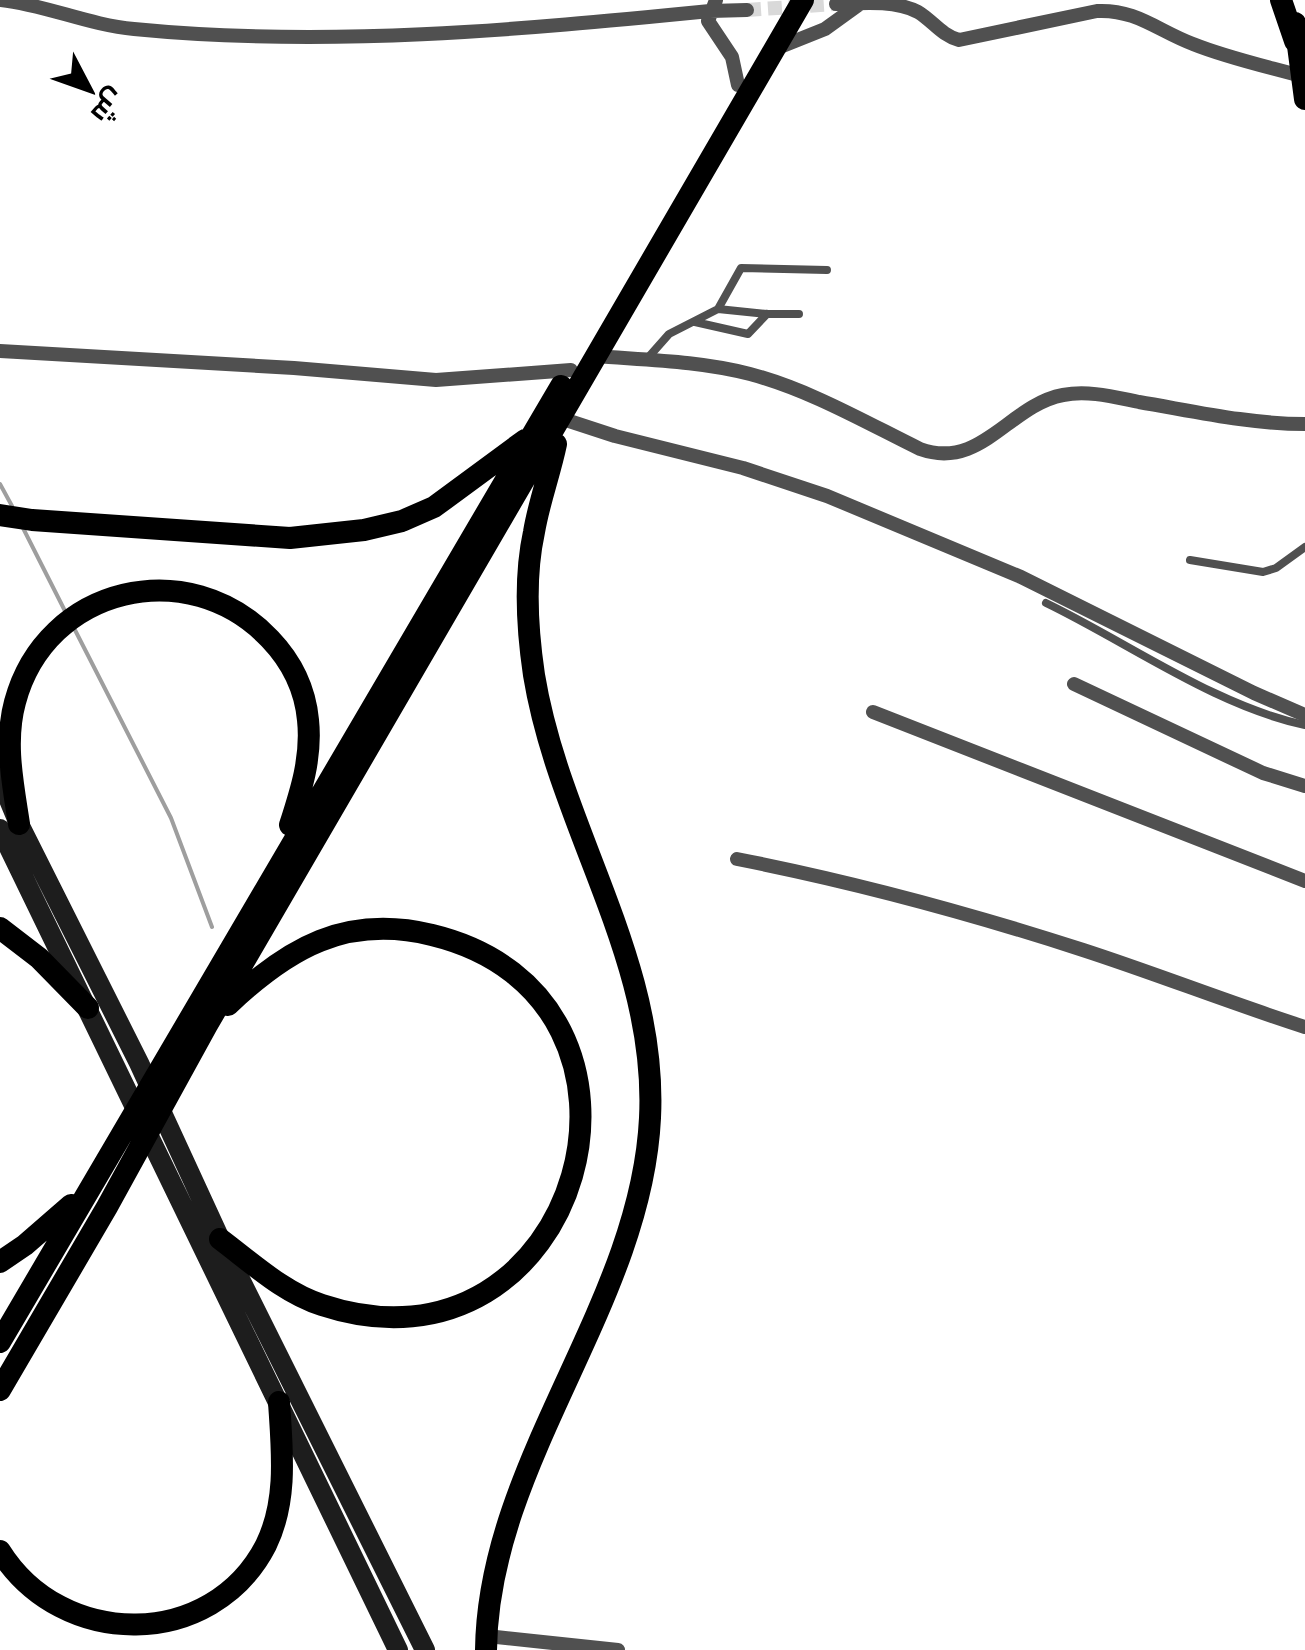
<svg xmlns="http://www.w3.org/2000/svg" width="1305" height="1650" font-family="'Fira Sans',Cairo,sans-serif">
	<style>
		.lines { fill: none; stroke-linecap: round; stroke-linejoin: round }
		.stream { stroke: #9e9e9e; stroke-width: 4 }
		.minor-tunnel { stroke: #d9d9d9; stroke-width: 14; stroke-dasharray: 14 7; stroke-linecap: butt }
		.service { stroke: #505050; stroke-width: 8 }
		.minor { stroke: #505050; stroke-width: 14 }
		.secondary { stroke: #1d1d1d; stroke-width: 20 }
		.primary { stroke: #000; stroke-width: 22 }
		.trunk { stroke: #000; stroke-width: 22 }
	</style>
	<rect width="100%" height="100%" fill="#fff"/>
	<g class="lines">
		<path class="stream" d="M0,484l12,22
			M23,528l43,85
			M75,630l96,188 41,109"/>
		<path class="minor-tunnel" d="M747,10l89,-6"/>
		<path class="service" d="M718,309l49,5h32
			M695,322l53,12 19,-20
			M646,360l23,-26 49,-25 23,-41 86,2
			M1190,560l73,12 13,-4 29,-21
			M1046,603c83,40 169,103 259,122"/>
		<path class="minor" d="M1,0c45,5 88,25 133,29 193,19 383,1 576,-18l37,-1
			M716,0l-8,21 24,36 6,28
			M836,4c26,-1 59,-4 82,8 15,9 23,23 41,28l138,-29c39,-2 61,20 96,33 35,14 72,22 108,32
			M775,49l50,-20 36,-26
			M0,351l294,17 142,12 135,-10
			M596,356c51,4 104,5 154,18 60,16 115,48 170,75 61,22 89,-44 143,-54 25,-5 51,2 76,7 54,9 110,22 166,22
			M560,418l55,18 128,32 84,28 194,81 233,116 51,22
			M1074,684l189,89 42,13
			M873,712l432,169
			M737,859c117,23 232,54 346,91 74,24 147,53 222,77
			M487,1636l131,14"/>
		<path class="secondary" d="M0,778l19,46 120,239 81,176 205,411
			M0,829l398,821"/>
		<path class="primary" d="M1295,23l10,76"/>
		<path class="trunk" d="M1281,0l14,41
			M0,515l32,5 258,18 74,-8 38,-9 32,-14 91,-67
			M19,824c-6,-40 -15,-82 -4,-122 31,-116 174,-149 255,-63 22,23 35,49 38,81 4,37 -7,71 -18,105
			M0,928l39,30 49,50
			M220,1239c32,24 64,54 102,66 260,86 370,-307 110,-370 -86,-21 -144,13 -204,70
			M0,1262l25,-17 46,-40
			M0,1342l561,-956
			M0,1390l107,-183 100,-182 596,-1025
			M0,1551c62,99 212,99 266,-6 22,-45 16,-95 13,-143
			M486,1650c2,-188 155,-345 164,-532 8,-159 -91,-290 -116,-443 -7,-47 -10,-97 0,-143 5,-30 16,-59 22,-88"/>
	</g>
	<g transform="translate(90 90) rotate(131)" stroke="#ffffff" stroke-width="8" paint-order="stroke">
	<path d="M0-8L18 38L0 25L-18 38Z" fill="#000000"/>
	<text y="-15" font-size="28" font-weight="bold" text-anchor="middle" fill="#000000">ش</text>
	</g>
</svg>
